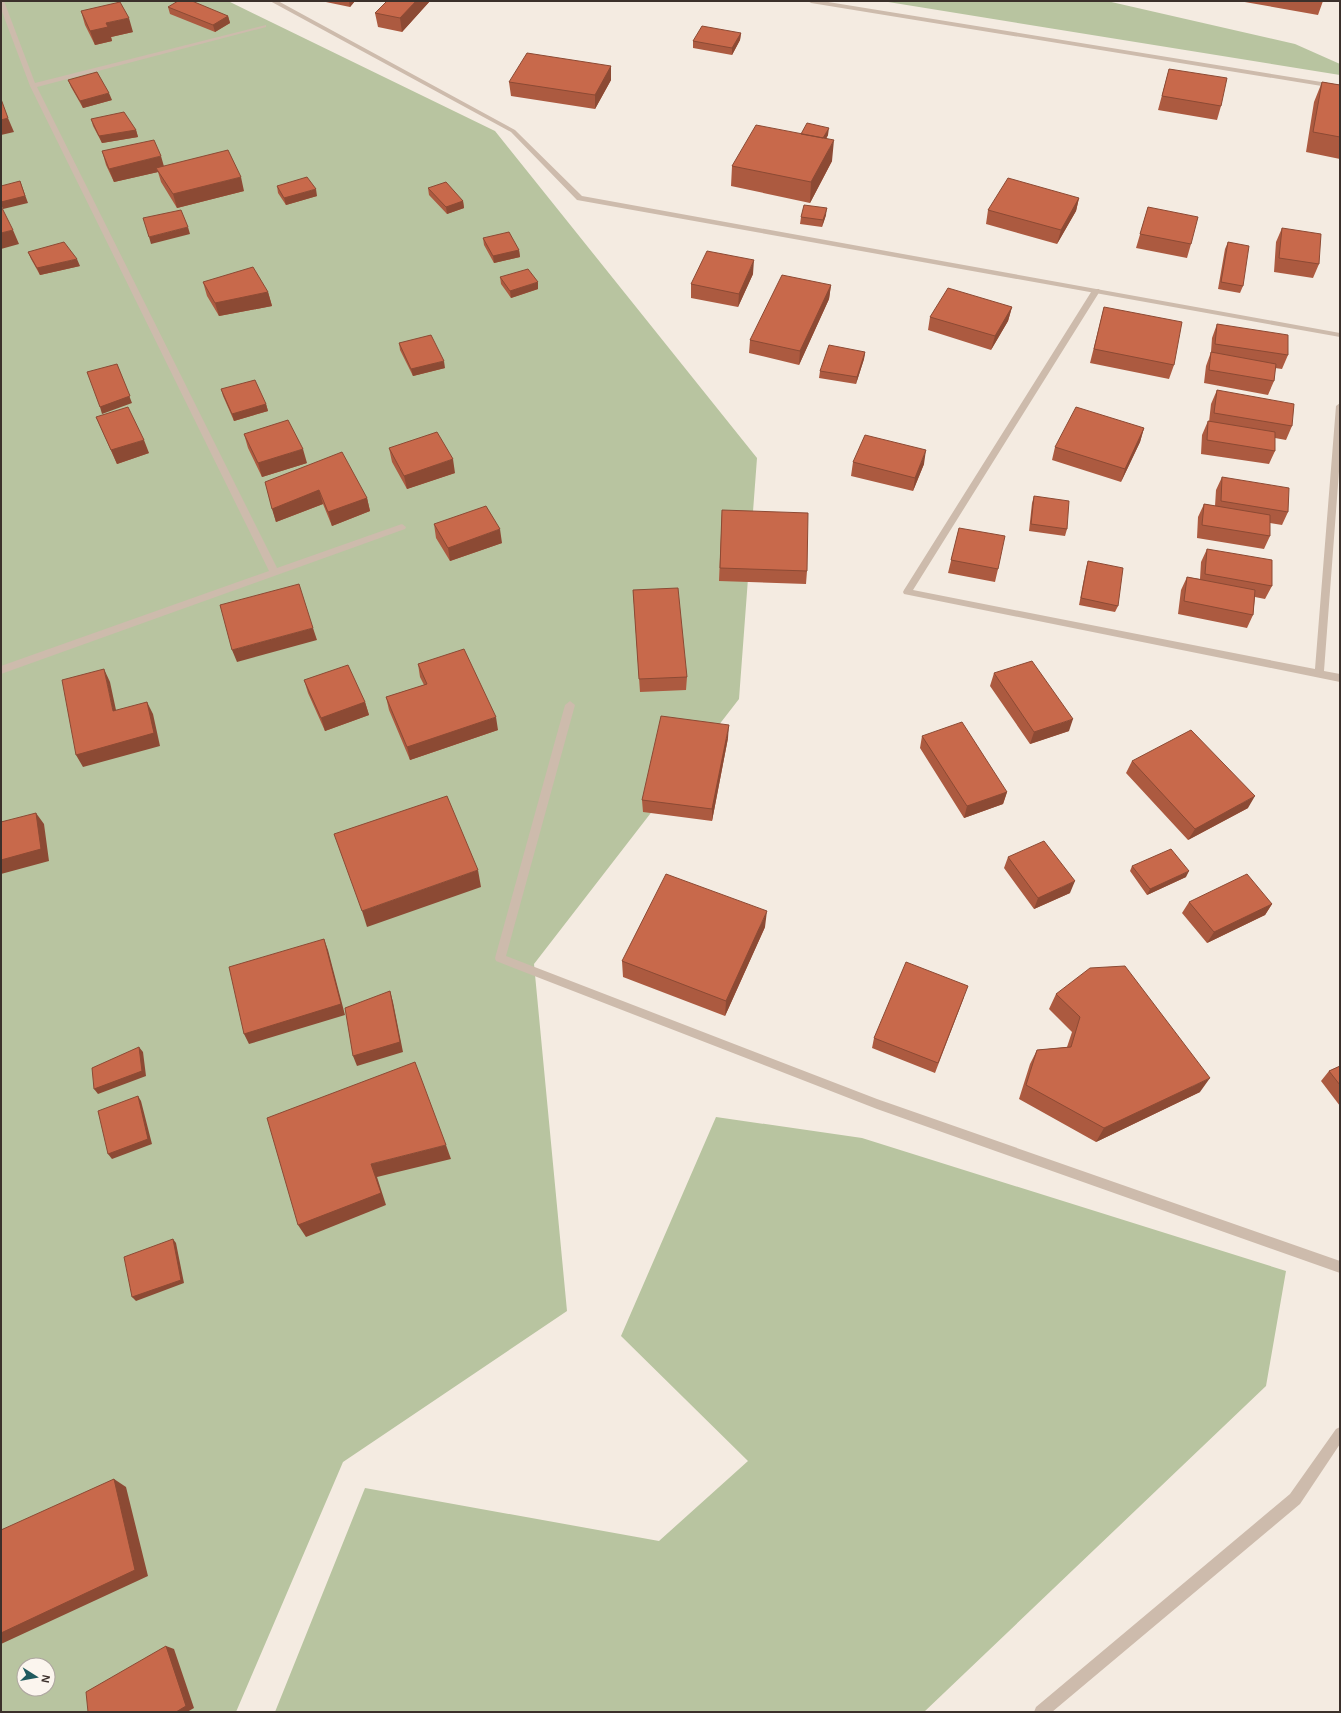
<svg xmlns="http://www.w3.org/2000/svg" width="1341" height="1713" font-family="Arial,sans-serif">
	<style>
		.green { fill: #b8c4a0; fill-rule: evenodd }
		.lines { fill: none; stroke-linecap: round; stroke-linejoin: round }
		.service { fill: #cdbbac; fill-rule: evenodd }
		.minor { fill: #cdbbac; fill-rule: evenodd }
		.wall { fill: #ac5a40 }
		.shaded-wall { fill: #8c4a34 }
		.building { fill: #c8694b; stroke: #8c4a34 }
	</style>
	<rect width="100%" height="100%" fill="#f4ebe1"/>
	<path class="green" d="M1,1h227l267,130 262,327 -18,241 -205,265 33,347 -224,151 -107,250h-235zM24,1665h24v24h-24z
		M882,1h225l188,43 45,20v11z
		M716,1117l146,21 424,133 -20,115 -342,326h-649l90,-224 294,53 89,-80 -127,-125z"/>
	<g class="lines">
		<path class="service" d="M1,1h3l31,82 231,-58v2l-229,60 240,481 122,-43 3,-1 4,3 -1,2 -404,145v-8l268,-95 -239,-485 -29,-77z
			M1093,289h6l1,2 -187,299 402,79 21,-263 4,-3v55l-16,213 16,3v8l-436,-88 -1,-2 1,-2z
			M570,701l5,4 -69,251 371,143 463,162v12l-463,-164 -381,-148 -1,-3 70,-253z"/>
		<path class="minor" d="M270,1h8l237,129 67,66 758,137v4l-763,-137 -66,-68z
			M808,1h14l518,84v4l-529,-86z
			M1340,1427v17l-40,60 -248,208h-18l2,-5 254,-213 46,-65z"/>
	</g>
	<path class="wall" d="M321,1h34l-5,6z
		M430,1l-28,31 -24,-5 -3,-14z
		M1239,1h84l-5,14z
		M168,7l60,9 2,7 -15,9 -45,-18z
		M81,11l52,21 -22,5 1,4 -17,4 -10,-20z
		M741,33l-1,7 -8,15 -39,-7v-7z
		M611,66v14l-16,29 -84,-13 -2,-14z
		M1169,69l52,37 -4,14 -59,-10z
		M68,80l44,20 -29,8 -12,-21z
		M1322,82l18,3v74l-34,-7 8,-50z
		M91,119l45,11 2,7 -36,6 -9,-17z
		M801,134l27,1 -2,4 6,22 -22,42 -79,-17 1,-20z
		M102,151l62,15 80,25 -67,17 -16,-26 -3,-10 -44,10 -8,-17z
		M277,186l40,10 -31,9 -8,-12z
		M428,188l35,13 1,7 -17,6 -18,-19z
		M1079,198l-3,13 -19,33 -71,-20 2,-14z
		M1148,207l43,37 -4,14 -51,-10z
		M826,215l-4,12 -22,-3 1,-7z
		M1282,228l37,36 -6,14 -39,-6 2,-30z
		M483,238l36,12 1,7 -26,6 -10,-18z
		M1228,242l15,44 -3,7 -22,-4 7,-40z
		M28,252l52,14 -40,9 -9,-16z
		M753,274l-15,33 -47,-9v-14z
		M500,277l38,12 -27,9 -10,-14z
		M203,282l65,10 4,14 -53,10 -12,-20z
		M831,285l-2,14 -30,66 -50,-12 1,-13z
		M1012,307l-4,14 -17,29 -63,-20 2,-13z
		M1104,307l70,58 -5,14 -79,-16z
		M1217,324l71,31 -6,14 -7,-1 -1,13 -6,14 -64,-12 2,-17 5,-14 1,-14z
		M399,343l46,25 -32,8 -13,-26z
		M865,352l-1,7 -8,25 -37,-6 1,-7z
		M221,389l45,15 2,7 -34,10 -11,-25z
		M1217,390l75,36 -6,14 -11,-2v13l-6,13 -68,-10 1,-19 6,-14 1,1 2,-18z
		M96,417l53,36 -32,11z
		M1144,428l-4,14 -19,40 -69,-22 3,-13z
		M244,434l63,29 -45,14 -14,-29z
		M389,448l66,25 -48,16 -15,-27z
		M853,462l71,2 -11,27 -62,-15z
		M1222,477l66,35 -6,13 -12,-2v13l-6,13 -67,-11 1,-21 6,-13 11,2 1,-16z
		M265,482l102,16 3,13 -38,15 -9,-22 -47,18z
		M1034,496l33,33 -2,7 -36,-5 3,-28z
		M722,510l85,61 -1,13 -87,-3z
		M434,524l68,19 -52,18 -14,-23z
		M959,528l39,41 -3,13 -47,-9z
		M1207,549l65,37 -7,13 -10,-2 -2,18 -6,13 -69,-14 3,-24 6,-13 13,2 1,-17z
		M1088,561l30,45 -3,6 -36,-7 7,-37z
		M633,590l54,87 -1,13 -46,2z
		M418,664l80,66 -88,30 -21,-50 -3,-13 38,-12 -4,-8z
		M994,673l75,58 -39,13 -40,-58z
		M304,680l61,22 4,13 -44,16 -17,-38z
		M922,736l85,56 -4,12 -39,14 -44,-70z
		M728,738l-16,83 -69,-9 -1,-12z
		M1132,761l116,47 -60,32 -62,-67z
		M1008,857l62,36 -36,16 -30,-41z
		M1132,866l54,11 -39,18 -17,-24z
		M1189,902l83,2 -7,11 -58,28 -25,-30z
		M765,927l-40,89 -102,-39 -1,-16z
		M1056,994l144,98 -104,50 -77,-43 11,-35 7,-14 30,-3 5,-15 -23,-23z
		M964,997l-29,76 -63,-25 2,-10z
		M1340,1066v40l-19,-25 8,-10z"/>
	<path class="shaded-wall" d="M349,1h6l-5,6z
		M416,1h14l-28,31 -2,-14z
		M228,16l2,7 -15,9 -2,-7z
		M129,18l4,14 -22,5 1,4 -17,4 -5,-14 16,-8z
		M741,33l-1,7 -8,15v-7z
		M611,66v14l-16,29v-14z
		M109,93l3,7 -29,8 -3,-7z
		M8,118l6,14 -13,3v-15z
		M829,128l-1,7 -13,22v-7z
		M136,130l2,7 -36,6 -3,-7z
		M834,140l-2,21 -22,42 1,-21z
		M161,156l4,14 -9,-2 2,4 -44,10 -5,-13z
		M241,177l3,14 -67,17 -4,-14z
		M20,181l8,22 -25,6 -2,-4v-3z
		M316,189l1,7 -31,9 -2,-7z
		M1079,198l-3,13 -19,33 4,-14z
		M463,201l1,7 -17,6 -1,-7z
		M827,208l-1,7 -4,12 1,-7z
		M188,227l2,7 -39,10 -2,-7z
		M13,230l6,14 -18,5v-16z
		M519,250l1,7 -26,6 -1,-7z
		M77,259l3,7 -40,9 -3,-7z
		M754,260l-1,14 -15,33 1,-13z
		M538,282v7l-27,9 -1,-7z
		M831,285l-2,14 -30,66 1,-14z
		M268,292l4,14 -53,10 -4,-13z
		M1012,307l-4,14 -17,29 4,-14z
		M865,352l-1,7 -8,25 1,-7z
		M444,361l1,7 -32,8 -2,-7z
		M117,364l15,39 -30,11 -2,-7z
		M266,404l2,7 -34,10 -2,-7z
		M1144,428l-4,14 -19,40 4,-13z
		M144,440l5,13 -32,11 -6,-14z
		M303,449l4,14 -45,14 -4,-14z
		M926,450l-2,14 -11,27 2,-13z
		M453,459l2,14 -48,16 -3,-13z
		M319,490l4,14 -47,18 -4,-13z
		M367,498l3,13 -38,15 -4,-14z
		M500,529l2,14 -52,18 -2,-13z
		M313,628l4,12 -80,22 -5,-12z
		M104,669l6,13 9,42 -6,-13z
		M147,702l6,12 7,32 -77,21 -7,-12z
		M365,702l4,13 -44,16 -4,-13z
		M496,717l2,13 -88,30 -3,-13z
		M1073,719l-4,12 -39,13 4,-12z
		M729,725l-1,13 -16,83v-12z
		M1007,792l-4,12 -39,14 3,-12z
		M1255,796l-7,12 -60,32 7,-11z
		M36,813l8,11 5,37 -48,13v-14z
		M478,870l3,17 -114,40 -5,-16z
		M1189,871l-3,6 -39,18 3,-6z
		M1075,881l-5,12 -36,16 4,-11z
		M1272,904l-7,11 -58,28 7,-11z
		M767,911l-2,16 -40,89 1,-15z
		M324,939l4,11 17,65 -96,29 -5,-10z
		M390,991l3,11 10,50 -46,14 -4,-10z
		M139,1047l4,5 3,24 -48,18 -4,-5z
		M1210,1078l-10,14 -104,50 8,-14z
		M138,1096l3,5 11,43 -40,15 -4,-5z
		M446,1145l5,14 -74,18 9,28 -80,32 -8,-12 73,-61z
		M173,1239l3,4 8,40 -48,18 -4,-4z
		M114,1479l12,8 22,89 -147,68v-11z
		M166,1646l8,3 20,59 -7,4h-11z"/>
	<path class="building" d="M178,1h14l36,15 -15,9 -45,-18z
		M387,1h29l-16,17 -25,-5z
		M120,2l9,16 -23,5 2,4 -18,4 -9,-20z
		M702,26l39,7 -9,15 -39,-7z
		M527,53l84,13 -16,29 -86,-13z
		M1169,69l58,9 -6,28 -59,-10z
		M97,72l12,21 -29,8 -12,-21z
		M1322,82l18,3v52l-27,-5z
		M1,99l7,19 -7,2z
		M124,112l12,18 -37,6 -8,-17z
		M807,123l22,5 -6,10 -22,-4z
		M756,125l78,15 -23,42 -79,-16z
		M154,140l7,16 -52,13 -7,-18z
		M228,150l13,27 -68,17 -17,-26z
		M307,177l9,12 -32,9 -7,-12z
		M1008,178l71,20 -18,32 -73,-20z
		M20,181l5,15 -24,6v-16z
		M446,182l17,19 -17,6 -18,-19z
		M804,205l23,3 -4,12 -22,-3z
		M1,206l12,24 -12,3z
		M1148,207l50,10 -7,27 -51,-10z
		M181,210l7,17 -39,10 -6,-19z
		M1282,228l39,6 -2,30 -40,-6z
		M509,232l10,18 -26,6 -10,-18z
		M64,242l13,17 -40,9 -9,-16z
		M1228,242l21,4 -6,40 -22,-4z
		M707,251l47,9 -15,34 -48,-10z
		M253,267l15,25 -53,11 -12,-21z
		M528,269l10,13 -28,9 -10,-14z
		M782,275l49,10 -31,66 -50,-11z
		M948,288l64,19 -17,29 -65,-19z
		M1104,307l78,15 -8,43 -80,-16z
		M1217,324l71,11v20l-73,-11z
		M431,335l13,26 -33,8 -12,-26z
		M829,345l36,7 -8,25 -37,-6z
		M1211,352l65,12 -2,17 -65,-11z
		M117,364l13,32 -30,11 -13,-35z
		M255,380l11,24 -34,10 -11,-25z
		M1217,390l77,14 -2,22 -78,-13z
		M128,407l16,33 -33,10 -15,-33z
		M1076,407l68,21 -19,41 -70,-22z
		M288,420l15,29 -45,14 -14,-29z
		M1208,421l67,11v19l-68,-11z
		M437,432l16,27 -49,17 -15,-28z
		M865,435l61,15 -11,28 -62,-16z
		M342,452l25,46 -39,14 -9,-22 -47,19 -7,-27z
		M1222,477l67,11 -1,24 -67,-11z
		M1034,496l35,5 -2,28 -36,-5z
		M1204,504l66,11v21l-68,-11z
		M486,506l14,23 -52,19 -14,-24z
		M722,510l86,3 -1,58 -87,-3z
		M959,528l46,8 -7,33 -47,-9z
		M1207,549l65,11v26l-67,-12z
		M1088,561l35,7 -5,38 -37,-8z
		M1187,577l68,13 -2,25 -69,-14z
		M299,584l14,44 -81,22 -12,-45z
		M678,588l9,89 -48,2 -6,-89z
		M464,649l32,68 -89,30 -21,-50 41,-13 -9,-20z
		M1032,661l41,58 -39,13 -40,-59z
		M348,665l17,37 -44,16 -17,-38z
		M104,669l9,42 34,-9 7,31 -78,22 -14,-75z
		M661,716l68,9 -17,84 -70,-9z
		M962,722l45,70 -40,14 -45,-70z
		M1191,730l64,66 -60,33 -63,-68z
		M447,796l31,74 -116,41 -28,-77z
		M36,813l5,36 -40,11v-38z
		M1044,841l31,40 -37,17 -30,-41z
		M1171,849l18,22 -39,18 -18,-23z
		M666,874l101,37 -41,90 -104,-40z
		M1247,874l25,30 -58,28 -25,-30z
		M324,939l17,65 -97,30 -15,-67z
		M906,962l62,24 -30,77 -64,-25z
		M1125,966l85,112 -106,50 -78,-43 11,-35 34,-3 9,-30 -24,-23 34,-26z
		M390,991l10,51 -47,14 -8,-48z
		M139,1047l3,24 -48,18 -2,-21z
		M415,1062l31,83 -75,19 10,29 -83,32 -31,-107z
		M1340,1066v19l-11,-14z
		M138,1096l10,43 -40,15 -10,-43z
		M173,1239l8,41 -49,17 -8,-40z
		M114,1479l21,91 -134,63v-103z
		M166,1646l20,60 -10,6h-88l-2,-20z"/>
	<rect width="1341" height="1713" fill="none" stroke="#3b302b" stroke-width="4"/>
	<g transform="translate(36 1677) rotate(101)"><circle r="19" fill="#fbf5ee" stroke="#aea6a0"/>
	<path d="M0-3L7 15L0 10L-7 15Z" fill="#1f5a5e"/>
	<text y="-6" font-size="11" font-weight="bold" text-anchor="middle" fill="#3b302b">N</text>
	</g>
</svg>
